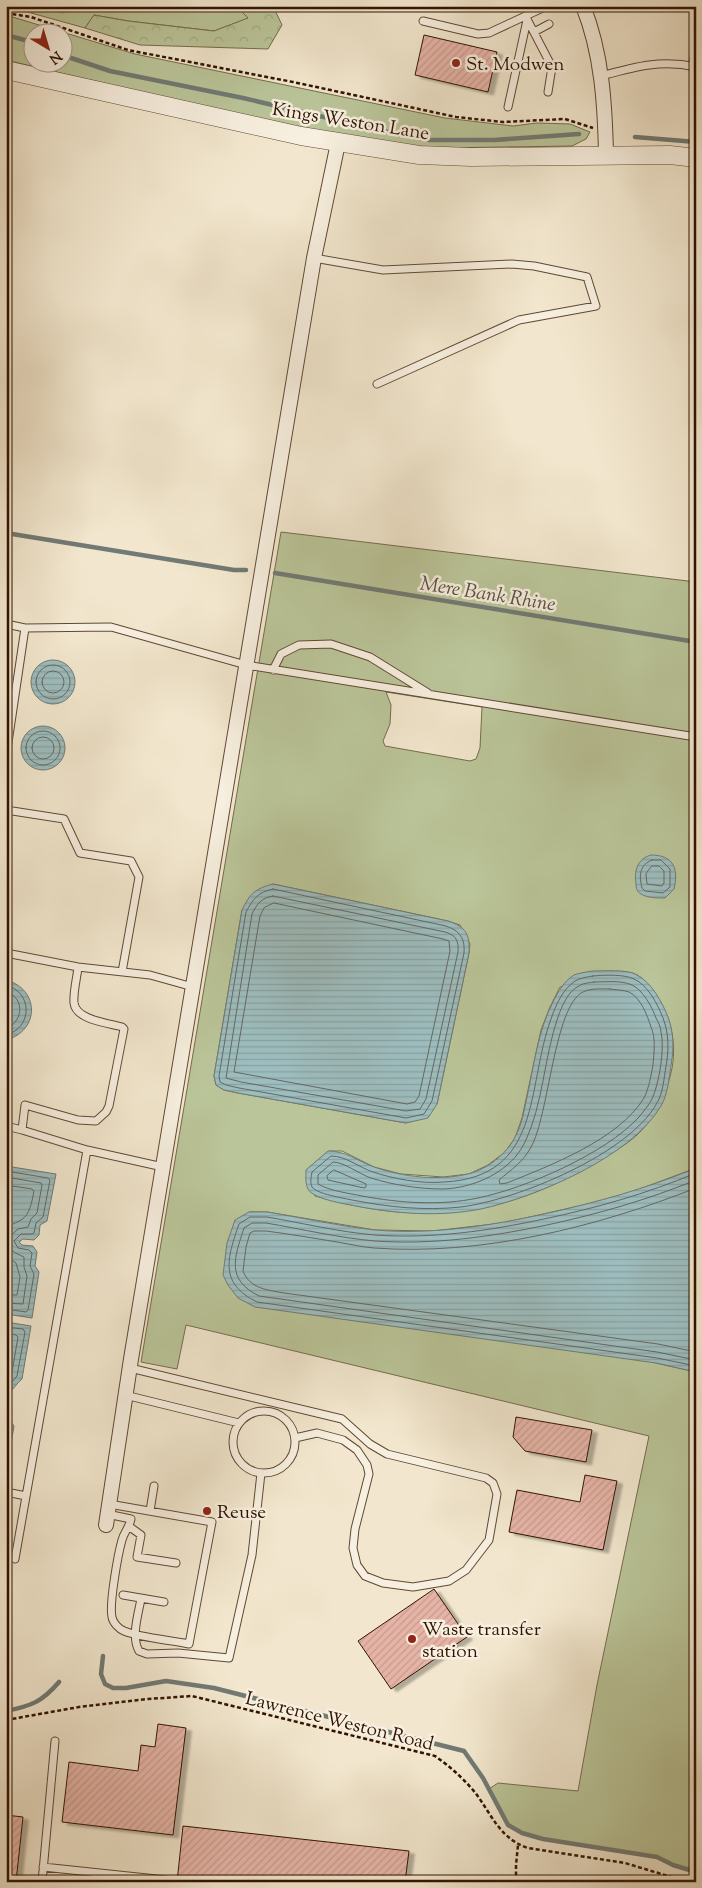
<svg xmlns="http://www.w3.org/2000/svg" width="702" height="1888" font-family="'Sorts Mill Goudy',serif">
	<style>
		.grass { fill: #bac599; stroke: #756c4d; fill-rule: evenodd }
		.forest { fill: url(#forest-crowns); stroke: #756c4d }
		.water { fill: url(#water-rules); stroke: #717a74 }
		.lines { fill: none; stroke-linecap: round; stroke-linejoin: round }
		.shore { stroke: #666860; stroke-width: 1 }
		.stream { stroke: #717a74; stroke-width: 4.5 }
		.building { fill: url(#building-hatch); stroke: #301301; filter: url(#shadow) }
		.service-casing { stroke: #604834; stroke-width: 9 }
		.minor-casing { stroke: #604834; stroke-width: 16 }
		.tertiary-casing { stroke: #604834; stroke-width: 19 }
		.path { stroke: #301301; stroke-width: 2.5; stroke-dasharray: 4 2.5; stroke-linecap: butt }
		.service { stroke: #f7efdf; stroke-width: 7 }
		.minor { stroke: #f7efdf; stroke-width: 14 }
		.tertiary { stroke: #f7efdf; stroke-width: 18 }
		.poi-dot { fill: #8f2418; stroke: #f7efdf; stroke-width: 2 }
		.labels { text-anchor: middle; stroke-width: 5; stroke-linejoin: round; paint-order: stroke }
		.poi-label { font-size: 19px; fill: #301301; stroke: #f7efdf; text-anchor: start }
		.street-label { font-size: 19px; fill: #301301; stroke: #f7efdf }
		.water-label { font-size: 20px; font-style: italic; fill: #564f44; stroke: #f7efdf }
	</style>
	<defs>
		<pattern id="forest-crowns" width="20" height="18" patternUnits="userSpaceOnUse" patternTransform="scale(1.25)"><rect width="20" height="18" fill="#bac599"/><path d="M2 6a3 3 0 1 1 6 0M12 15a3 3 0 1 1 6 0" fill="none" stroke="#a0a882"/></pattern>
		<pattern id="water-rules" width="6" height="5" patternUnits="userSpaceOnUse" patternTransform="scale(1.25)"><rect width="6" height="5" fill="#9dbec0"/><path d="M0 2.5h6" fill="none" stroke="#88a2a3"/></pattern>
		<pattern id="building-hatch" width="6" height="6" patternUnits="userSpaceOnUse" patternTransform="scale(1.25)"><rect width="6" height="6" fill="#e6b4a7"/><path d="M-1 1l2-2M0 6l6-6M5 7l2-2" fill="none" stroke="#c69a8e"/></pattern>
		<filter id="shadow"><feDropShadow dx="5.5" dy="3" stdDeviation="1" flood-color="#0004"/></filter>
	</defs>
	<rect width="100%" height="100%" fill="#f2e7ce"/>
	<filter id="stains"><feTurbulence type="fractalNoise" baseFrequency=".004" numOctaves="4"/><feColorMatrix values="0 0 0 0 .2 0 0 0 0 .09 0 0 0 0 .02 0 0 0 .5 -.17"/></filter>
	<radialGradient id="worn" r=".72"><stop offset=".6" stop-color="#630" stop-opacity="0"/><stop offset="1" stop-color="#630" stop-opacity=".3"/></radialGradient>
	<path class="grass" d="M6,6h32l26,7 5,-7h167l13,12 -35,13 -86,-10 -34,-6 -9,13z
		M6,15l129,39 310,64 68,8 24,-3 33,1 20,8 -4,7 -14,7 -137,2 -87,-10 -128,-27 -214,-51zM32,32h30v30h-30z
		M281,532l415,50v586l-67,25 -41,11 -85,19 -71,8 -57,-1 -108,-18h-18l407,151 40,9v500l-23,-7 -16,-8 -114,-18 -21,-6 -14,-8 -19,-36 9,-6 80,8 19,-106 52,-249 -463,-111 -9,44 -36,-7zM386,692l96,15 -2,41 -4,11 -6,2 -85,-15 -2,-5 7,-17 1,-19zM273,884l175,37 12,4 10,19 -1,9 -32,151 -31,19 -168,-30 -14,-3 -8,-5 -2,-9 28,-166zM611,971c7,1 19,0 26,4 6,3 12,11 16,16 19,25 26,58 16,89 -2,8 -8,16 -12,24 -3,7 -5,15 -10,20 -13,18 -36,29 -55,40 -93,55 -174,61 -277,32l-9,-26 23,-19h13l32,16 27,7 42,3 26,-3 19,-9 17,-13 10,-14 7,-20 19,-88 9,-23 10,-20z"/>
	<path class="forest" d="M236,6h37l9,19 -14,24 -128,-4 -55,-17 9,-13 34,6 86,10 34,-13z"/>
	<path class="water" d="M31 682a22 22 0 1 1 44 0a22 22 0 1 1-44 0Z
		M21 748a22 22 0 1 1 44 0a22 22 0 1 1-44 0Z
		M651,855c22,0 28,13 23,34l-9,9c-7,0 -18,0 -24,-4 -4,-2 -5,-6 -5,-10 -2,-13 1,-25 15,-29z
		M273,884l175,37c18,6 22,13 21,32l-32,151 -9,14 -22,5 -168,-30 -14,-3 -8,-5 -2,-9 28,-166c8,-16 12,-21 31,-26z
		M592,971c12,0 36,-2 45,4 15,8 25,27 31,42 6,16 6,32 3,49 -2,12 -3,28 -10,40 -30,51 -125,91 -180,103 -41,8 -84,5 -125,-3 -11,-2 -43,-7 -48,-17 -3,-6 -2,-13 -2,-19l22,-19c19,0 29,10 46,16 28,10 65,14 94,7 18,-4 39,-20 47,-37 7,-12 9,-26 12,-40 7,-32 11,-66 26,-95 5,-10 11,-21 21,-27 5,-2 13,-3 18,-4z
		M6,980c34,9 34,51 0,60z
		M6,1166l50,8 -9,47 -7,4 -1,10 -5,5 -11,-1 -4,3 3,3 11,1 4,6 -2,14 4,6 -7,46 -26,-4z
		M696,1168v204l-40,-9 -401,-56 -17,-9 -10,-13 -5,-10 4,-32 8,-23 14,-8h18c36,6 72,14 108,18 57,5 114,-4 169,-16 54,-12 101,-25 152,-46z
		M6,1322l25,4 -9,53c-6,5 -8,10 -14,15h-2z
		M6,1401l6,7 -3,11 5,7 -8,46z"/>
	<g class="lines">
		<path class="shore" d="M36 682a17 17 0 1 1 34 0a17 17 0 1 1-34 0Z
			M42 682a11 11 0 1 1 22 0a11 11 0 1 1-22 0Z
			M26 748a17 17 0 1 1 34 0a17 17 0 1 1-34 0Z
			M32 748a11 11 0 1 1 22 0a11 11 0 1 1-22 0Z
			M652,860h9l9,9v18l-7,6 -18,-2 -3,-3c-3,-12 -3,-23 10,-28z
			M652,866h7l5,5v12l-2,3 -15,-2 -1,-10z
			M273,889l173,37c14,5 19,12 18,27l-32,148 -8,13 -18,4 -167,-30 -13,-3 -6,-3 -1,-6 27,-164c7,-13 12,-20 27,-23z
			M273,896l172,36c11,3 14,9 13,20l-32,147 -6,10 -14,2 -165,-29 -15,-4 26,-164c5,-10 9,-16 21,-18z
			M274,903l169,36 6,2 1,10 -31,145 -4,6 -8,2 -173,-32 26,-156 4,-8z
			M593,976c11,-1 31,-2 41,3 14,6 24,26 29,39 6,16 6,32 3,48 -2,12 -3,27 -9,37 -28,51 -140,97 -196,104 -37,4 -73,0 -109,-7 -9,-2 -35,-6 -40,-13 -2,-4 -1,-10 0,-15l19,-16c15,0 27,11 42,16 21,7 48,12 71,10 99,-5 82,-95 107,-163 5,-14 11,-29 24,-38 5,-3 12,-4 18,-5z
			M594,982c11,0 27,-2 38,3 11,5 20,22 24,33 2,4 5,9 5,14 4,16 -2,52 -9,67 -3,6 -9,13 -13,18 -34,37 -113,71 -161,81 -38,8 -78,5 -116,-2 -14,-3 -32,-5 -44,-12v-9l15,-13c11,0 26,12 38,16 22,7 48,11 72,11 31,-1 68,-17 82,-47 18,-37 19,-85 33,-125 4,-11 10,-26 21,-31 4,-3 10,-3 15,-4z
			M6,985c27,7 27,43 0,50
			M610,989c5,1 14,1 19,3 12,6 18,23 22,35 5,11 3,25 2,38 -2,10 -4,23 -9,33 -26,42 -93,67 -137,85l-7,1 -1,-4c12,-10 25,-19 32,-33 18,-31 23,-141 52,-155 8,-4 18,-3 27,-3z
			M6,991c19,7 18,30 0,38
			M334,1170l32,14v3l-2,1 -36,-8 -1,-4z
			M6,1171l42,7 2,2 -7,37 -7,6 -2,10 -2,1h-11l-7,7 4,7 11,2 3,3 -2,13 4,8 -6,36 -2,2 -20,-3
			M696,1173c-50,21 -100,35 -152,46 -56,12 -112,20 -169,16 -36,-3 -73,-12 -108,-18h-17l-11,7c-12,35 -20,59 18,78l400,56 39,8
			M6,1177l35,6 1,2 -5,28 -6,6 -3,8 -10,2 -10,9c-1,12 7,15 16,19v10l3,9 -4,28 -17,-1
			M696,1180c-49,20 -98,34 -149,45 -57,12 -114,20 -172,16 -35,-3 -74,-12 -109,-18h-14l-8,5c-10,31 -18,51 15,68l398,56 39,8
			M6,1185l26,4 2,2c-2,10 -4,24 -13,29 -5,3 -10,4 -15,8
			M696,1188c-99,39 -215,68 -322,60 -12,-1 -25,-4 -37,-6 -24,-4 -48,-8 -71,-11h-12l-4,2 -4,14 -3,24c7,18 25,19 41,22l374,51 38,8
			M6,1256l10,7 4,14 -3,18h-11
			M6,1327l17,2 2,3 -8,44 -11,13
			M6,1333l10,2 2,2 -6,35 -6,7"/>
		<path class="stream" d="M6,35l26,7
			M62,55l48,16 133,27 149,35 38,7h64l85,-6
			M635,137l61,5
			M6,533l228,37h12
			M275,573l421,69
			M103,1656l-2,18 4,10 8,4h13l40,-7 48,7 250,63 19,27 25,47 14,8 21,6 114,18 16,8 23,7
			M6,1711c25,-5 36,-9 53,-29"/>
	</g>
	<path class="building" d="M424,35l73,17 -9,40 -73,-17z
		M516,1417l76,13 -6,32 -61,-11 -12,-14z
		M585,1475l32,6 -14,69 -94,-18 8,-42 63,12z
		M434,1589l33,48 -76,52 -33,-48z
		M158,1724l28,4 -13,107 -111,-13 7,-60 69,9 3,-26 14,2z
		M6,1815l17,2 -7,65h-10z
		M183,1826l226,25 -4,31h-228z"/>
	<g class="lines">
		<defs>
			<path id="service" d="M527,19l25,48 -4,25
				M423,21l55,13 11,-1 58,-27
				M534,32l15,-8
				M692,66l4,-16
				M601,76c33,-9 60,-17 95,-9
				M508,107l19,-87
				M314,258l69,12 129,-6 22,2 53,11 9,29 -77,14 -142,64
				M6,624l19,4 86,-1 135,38 450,72
				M273,670l8,-16 18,-9 32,-1 39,13 58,36
				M6,756l19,-128
				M6,810l58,9 16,34 51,8 8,16 -17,95
				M6,953l72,14 72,8 43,12
				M6,1126l16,4 3,-25 53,15 18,1 10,-9 3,-6 15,-77 -2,-2c-14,-4 -46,-7 -48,-24 -1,-11 3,-25 4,-36
				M87,1150l76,17
				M130,1368l212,51 28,25 17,10 99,24 7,5 4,11 -8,46 -23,30 -17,11 -36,6 -30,-4 -18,-7 -8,-11 -4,-17 2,-19 14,-55 -2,-9 -10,-15 -14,-10 -26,-7 -22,5
				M125,1395l114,28
				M233 1442a31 31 0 1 1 62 0a31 31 0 1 1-62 0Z
				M6,1492l20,4
				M150,1511l4,-25
				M107,1514l24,5c-2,9 -7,13 -9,21 -4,14 -13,64 -10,77 1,6 7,12 12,14 17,7 47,9 65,13l23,-122 -103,-18
				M130,1527l11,8 -4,22 39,6
				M15,1559l72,-409 -65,-20
				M123,1595l41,7
				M141,1599c-3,16 -10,38 -2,52l8,3 31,-1 51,5 23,-103 9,-82
				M43,1867l123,13
				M42,1882l13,-141"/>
			<path id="minor" d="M583,6c19,47 22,99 23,149
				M106,1525l25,-166 183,-1101 24,-115"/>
			<path id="tertiary" d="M6,70l295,66 118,19 52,2 199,-2 26,3"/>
		</defs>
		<use href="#service" class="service-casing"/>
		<use href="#minor" class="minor-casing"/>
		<use href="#tertiary" class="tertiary-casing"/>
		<path class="path" d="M6,13l25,4 97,33 165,32 163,35 47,5 62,-3 28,9
			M6,1720l73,-13 69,-8 44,-3 243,60c14,10 26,20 38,34 18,22 25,48 55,58l97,15 63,19
			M516,1882v-17l2,-20"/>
		<use href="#service" class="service"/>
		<use href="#minor" class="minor"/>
		<use href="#tertiary" class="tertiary"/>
	</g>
	<g class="poi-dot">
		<circle cx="456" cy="63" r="5"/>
		<circle cx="207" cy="1511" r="5"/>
		<circle cx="412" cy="1639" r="5"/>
	</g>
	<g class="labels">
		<g class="poi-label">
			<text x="466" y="70">St. Modwen</text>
			<text x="217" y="1518">Reuse</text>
			<text x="422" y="1635">Waste transfer<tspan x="422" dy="22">station</tspan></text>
		</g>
		<g class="street-label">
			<text transform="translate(351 120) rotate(9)" y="7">Kings Weston Lane</text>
			<text transform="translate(340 1720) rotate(14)" y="7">Lawrence Weston Road</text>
		</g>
		<g class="water-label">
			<text transform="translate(488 593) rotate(9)" y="7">Mere Bank Rhine</text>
		</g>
	</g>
	<rect width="702" height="1888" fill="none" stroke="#f2e7ce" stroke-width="25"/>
	<rect x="8" y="8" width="687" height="1873" fill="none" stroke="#301301" stroke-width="2.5"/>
	<rect x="12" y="12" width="677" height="1863" fill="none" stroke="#301301"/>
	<g transform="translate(48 48) rotate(142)"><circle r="24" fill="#f7efdf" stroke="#a79786"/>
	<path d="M0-4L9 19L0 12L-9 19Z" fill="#8f2418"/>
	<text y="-8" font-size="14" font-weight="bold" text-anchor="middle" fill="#301301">N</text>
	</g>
	<rect width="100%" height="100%" filter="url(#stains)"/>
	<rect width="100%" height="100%" fill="url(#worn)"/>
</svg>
